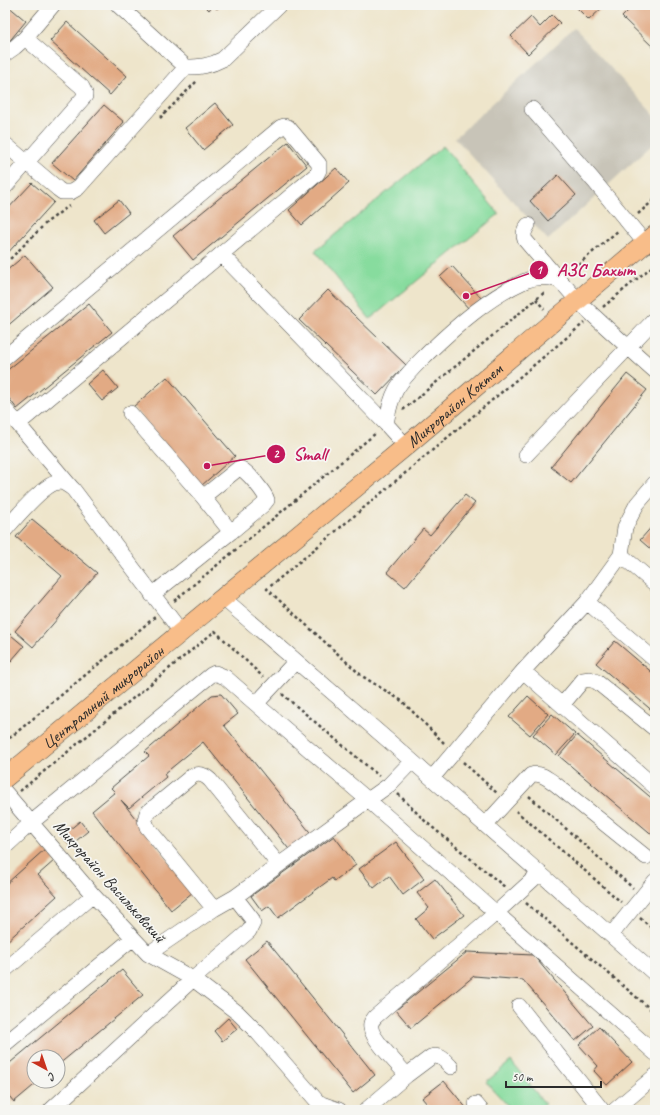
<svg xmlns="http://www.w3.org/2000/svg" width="660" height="1115" font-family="Caveat,sans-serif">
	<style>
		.industrial { fill: #c8c4b8 }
		.green { fill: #87dc9e; stroke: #598464 }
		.building { fill: #e2aa84 }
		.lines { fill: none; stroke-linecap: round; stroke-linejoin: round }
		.minor-casing { stroke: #484743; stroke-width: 16 }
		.major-casing { stroke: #484743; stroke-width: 20 }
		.path { stroke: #484743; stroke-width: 2.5; stroke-dasharray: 3 3; stroke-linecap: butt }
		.minor { stroke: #fff; stroke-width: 15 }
		.major { stroke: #f8bd89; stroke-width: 19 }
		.labels { text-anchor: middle; stroke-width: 3.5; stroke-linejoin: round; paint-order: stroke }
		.street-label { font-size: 17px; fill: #2b2b2b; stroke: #f6f6f2 }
		.leader { fill: none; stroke: #c2185b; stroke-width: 1.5 }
		.callout-dot { fill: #c2185b; stroke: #f6f6f2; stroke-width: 1.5 }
		.mark-label { font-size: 12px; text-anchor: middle; font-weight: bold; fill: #fff }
		.callout-label { font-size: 18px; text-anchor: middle; font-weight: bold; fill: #c2185b; stroke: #f6f6f2; stroke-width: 3.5; stroke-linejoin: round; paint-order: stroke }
	</style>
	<rect width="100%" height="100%" fill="#f6f6f2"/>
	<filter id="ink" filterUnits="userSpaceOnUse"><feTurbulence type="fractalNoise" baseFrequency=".025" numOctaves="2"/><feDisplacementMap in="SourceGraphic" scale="8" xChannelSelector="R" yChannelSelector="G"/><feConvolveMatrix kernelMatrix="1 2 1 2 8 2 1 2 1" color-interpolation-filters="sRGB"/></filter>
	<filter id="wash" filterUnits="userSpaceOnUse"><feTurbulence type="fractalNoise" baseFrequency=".012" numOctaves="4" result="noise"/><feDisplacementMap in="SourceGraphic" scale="16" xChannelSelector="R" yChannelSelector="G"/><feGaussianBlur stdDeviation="0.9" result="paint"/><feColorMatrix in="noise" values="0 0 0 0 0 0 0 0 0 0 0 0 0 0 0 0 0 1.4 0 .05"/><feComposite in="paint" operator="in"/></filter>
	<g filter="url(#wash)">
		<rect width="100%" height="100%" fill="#eee5cb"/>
		<path class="industrial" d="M574,28l81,88v26l-107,98 -93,-102z"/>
		<path class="green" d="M443,146l56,68 -129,105 -55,-68z
			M511,1061l34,43 -8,6h-25l-26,-28z"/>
		<g id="blocks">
			<path class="building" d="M5,5h2l19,16 -19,23 -2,-2z
				M200,5h20l-3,4 -4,-4 -4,5 -5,-5 -2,2z
				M574,5h31l-16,15z
				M634,5h16l5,5v39l-33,-32z
				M552,15l8,8 -32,31 -17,-18 20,-19 9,10z
				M67,22l60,54 -17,19 -60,-54z
				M215,103l18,22 -30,25 -18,-22z
				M104,105l20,17 -51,59 -21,-18z
				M288,142l19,24 -114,94 -20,-24z
				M336,168l13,15 -47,42 -13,-15z
				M558,175l18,20 -28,26 -18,-20z
				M32,183l22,19 -49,54v-44z
				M119,200l10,13 -25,20 -10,-13z
				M25,255l28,32 -48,41v-56z
				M452,266l30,33 -12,11 -30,-33z
				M328,290l78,75 -29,30 -78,-75z
				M89,304l23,28 -95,77 -12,-16v-21z
				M103,370l15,18 -16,13 -15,-17z
				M627,374l20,16 -76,93 -20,-16z
				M167,377l68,79 -34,30 -68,-79z
				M465,495l10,8 -70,84 -18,-15 36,-43 7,6z
				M32,519l65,54 -64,74 -18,-16 47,-55 -46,-39z
				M655,523v30l-15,-13z
				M5,630l19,16 -19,22z
				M615,641l40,34v38l-59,-50z
				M221,694l17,20 -14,11 89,111 -21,17 -89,-111 -39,32 2,3 -37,31 -8,-8 72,92 -22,18 -79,-99 23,-19 -4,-4 38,-32 -4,-4 67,-57z
				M528,696l20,18 -18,21 -21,-18z
				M552,714l23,20 -19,21 -23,-20z
				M577,735l78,66v36l-96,-81z
				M80,821l8,10 -18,15 -8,-10z
				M334,836l22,29 -22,16 -2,-3 -54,40 -9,-12 -7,5 -11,-15z
				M396,842l28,37 -21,16 -14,-19 -15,12 -15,-19z
				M45,849l10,11 -17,15 19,21 -52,47v-58z
				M435,879l29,36 -32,24 -16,-20 13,-11 -12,-15z
				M267,941l108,134 -22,18 -108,-134z
				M467,952l66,3 60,71 -18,15 -52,-61 -49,-4 -63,52 -15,-18z
				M122,970l21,25 -85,70v-8h-24v24h5l-25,21 -9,-11v-24z
				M228,1018l9,11 -15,12 -8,-10z
				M599,1027l33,35 -25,23 -13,-14 4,-5 -19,-21z
				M444,1081l24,29h-36l-10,-12z"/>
		</g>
	</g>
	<g filter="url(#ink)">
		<use href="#blocks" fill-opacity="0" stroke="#484743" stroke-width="1"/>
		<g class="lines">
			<defs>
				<path id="minor" d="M118,5l68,62
					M5,54l10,-7 10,-9
					M186,67c14,0 24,-1 37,-8l56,-54
					M532,109l62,72 51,62
					M5,144l53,45 4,3h9l7,-4 108,-121
					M5,187l80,-91v-3l-3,-6 -57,-49 28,-33
					M528,225c-4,6 -5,9 -3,15l34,40
					M221,254l165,170 20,22
					M5,357l276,-230 3,-1 4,1 31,37v6l-2,4 -299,250 -13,-15
					M130,413l73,84 28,35 -79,63
					M18,424l53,63
					M386,424c2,-12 4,-23 10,-34 8,-14 21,-26 32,-37 28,-27 61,-56 97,-72 9,-4 23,-5 33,-1 6,3 15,16 21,22 24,23 50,46 76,69
					M526,455l129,-136
					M203,497l36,-29c7,1 26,25 28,32l-4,5 -32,27
					M5,530c10,-11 39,-47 54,-48 5,0 10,4 14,7l109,144
					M621,555l34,29
					M223,598l189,163 243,213
					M587,602l68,58
					M523,671l132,116
					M562,705l21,-25 7,-1 7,3 58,47
					M412,761l-23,24 -21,15 287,253
					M432,778l91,-107 64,-69 34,-47 4,-28 12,-23 18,-21
					M5,792l88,103 55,59 45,25 45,34 20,20 59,68 5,3 17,6
					M485,825l46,-50c9,-3 16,3 23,8l92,74
					M5,847l27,-25 179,-147 4,-2 10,4 31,27
					M214,909l-67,-82 -2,-7 2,-7 45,-37c7,-3 12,-2 18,4l69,85
					M611,935l44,-54
					M148,954l66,-45 21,-12 133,-97 -112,-96 40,-43
					M5,970l88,-75
					M519,1006l83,104
					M5,1044l128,-106
					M407,1075l24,-18c10,-3 14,4 20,10
					M476,1104l5,6
					M51,1110l142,-131 56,-48 4,-8 -1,-4 -17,-22
					M366,1110l41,-35c-8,-9 -35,-36 -36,-47 -1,-5 1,-7 4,-11l121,-104 44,-40
					M615,1110l40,-34"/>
				<g id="major">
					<path id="s1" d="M5,778l401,-332 249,-211"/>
				</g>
			</defs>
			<use href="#minor" class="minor-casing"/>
			<use href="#major" class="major-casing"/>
			<path class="path" d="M160,118l38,-38
				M638,214l17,-15
				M5,262l5,-3 37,-37 22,-16
				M569,272l50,-42
				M536,299l8,10
				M603,307l52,-43
				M403,410l142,-118
				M174,601l202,-168
				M282,694l97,82
				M5,742l150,-125
				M444,743l-42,-42 -40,-25 -95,-87 317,-266
				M463,762l35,32
				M20,791l195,-160 48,46
				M398,794l28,28 80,66
				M529,796l104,92
				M516,811l105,91
				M526,903l129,110
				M640,918l15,13"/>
			<use href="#minor" class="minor"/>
			<use href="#major" class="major"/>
		</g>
	</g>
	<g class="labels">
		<g class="street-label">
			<text dy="6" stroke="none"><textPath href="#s1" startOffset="584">Микрорайон Коктем</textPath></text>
			<text dy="6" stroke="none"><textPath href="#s1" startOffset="127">Центральный микрорайон</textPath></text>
			<text transform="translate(110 881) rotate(48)" y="6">Микрорайон Васильковский</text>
		</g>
	</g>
	<path class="leader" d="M466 296L539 270M207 466L276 454"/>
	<g class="callout-dot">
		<circle cx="466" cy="296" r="4"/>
		<circle cx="207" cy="466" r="4"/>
		<circle cx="539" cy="270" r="10"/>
		<circle cx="276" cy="454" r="10"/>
	</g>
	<g class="mark-label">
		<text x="539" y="274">1</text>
		<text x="276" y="458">2</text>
	</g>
	<g class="callout-label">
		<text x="596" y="276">АЗС Бахыт</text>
		<text x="310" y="460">Small</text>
	</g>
	<rect width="660" height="1115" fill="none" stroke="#f6f6f2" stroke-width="20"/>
	<g transform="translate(46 1069) rotate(140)"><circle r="19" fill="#f6f6f2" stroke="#a5a5a2"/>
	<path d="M0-3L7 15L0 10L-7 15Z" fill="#c8321e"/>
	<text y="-6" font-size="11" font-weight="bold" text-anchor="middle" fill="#2b2b2b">С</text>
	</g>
	<path d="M506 1081v6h95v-6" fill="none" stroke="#2b2b2b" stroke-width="2"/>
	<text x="512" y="1081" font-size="12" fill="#2b2b2b" stroke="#f6f6f2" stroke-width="3" paint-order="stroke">50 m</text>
</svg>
